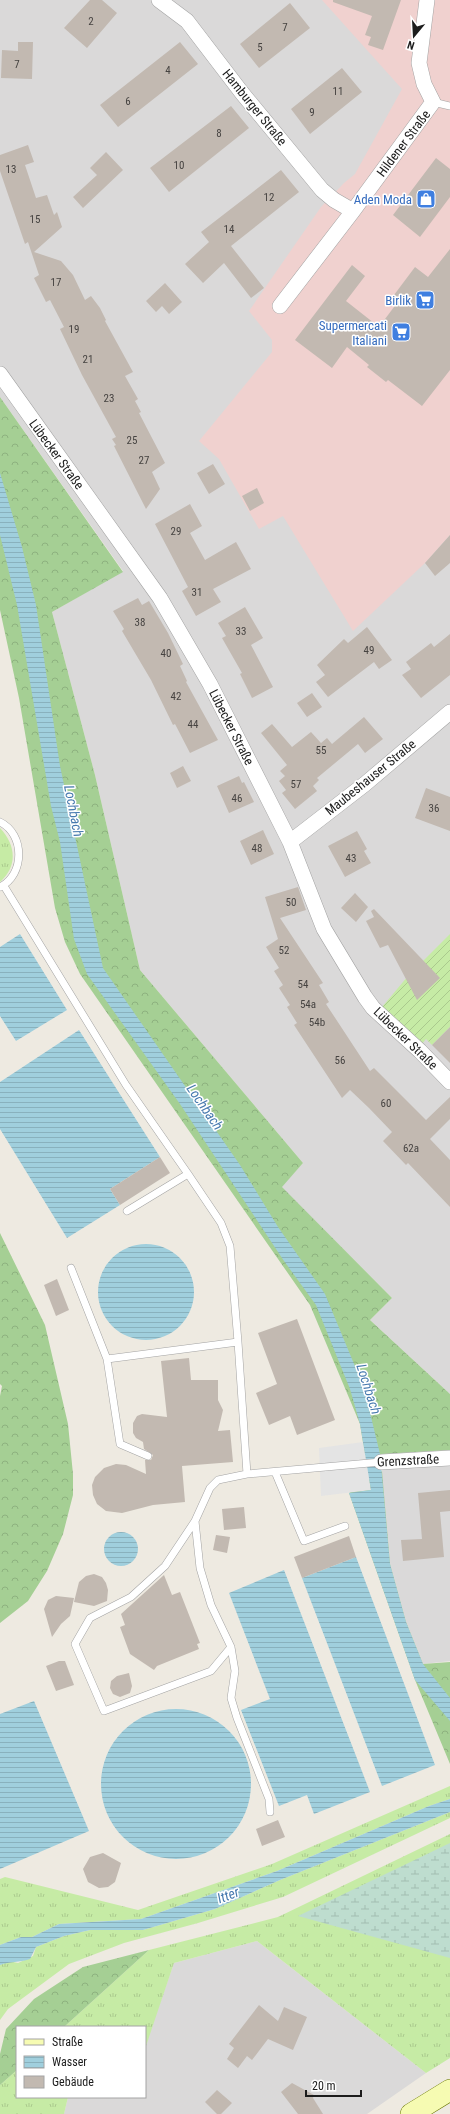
<svg xmlns="http://www.w3.org/2000/svg" width="450" height="2114" font-family="'Roboto Condensed',sans-serif">
	<style>
		.residential { fill: #dad9d9 }
		.commercial { fill: #f0d1cf }
		.grass { fill: url(#grass-tufts) }
		.forest { fill: url(#forest-crowns) }
		.wetland { fill: url(#wetland-marsh) }
		.garden { fill: url(#garden-furrows) }
		.parking { fill: #e4e4e4 }
		.water { fill: url(#water-rules) }
		.building { fill: #c2b9b1 }
		.lines { fill: none; stroke-linecap: round; stroke-linejoin: round }
		.service-casing { stroke: #a3a3a3; stroke-width: 8 }
		.minor-casing { stroke: #a3a3a3; stroke-width: 16 }
		.secondary-casing { stroke: #677501; stroke-width: 22 }
		.service { stroke: #fff; stroke-width: 7 }
		.minor { stroke: #fff; stroke-width: 15 }
		.secondary { stroke: #f6fbb2; stroke-width: 21 }
		.labels { text-anchor: middle; stroke-width: 3; stroke-linejoin: round; paint-order: stroke }
		.number-label { font-size: 11px; fill: #464341 }
		.street-label { font-size: 13px; fill: #1c1c1c; stroke: #fff }
		.shop-label { font-size: 13px; fill: #366cbe; stroke: #fff; text-anchor: end }
		.water-label { font-size: 14px; font-style: italic; fill: #4679ae; stroke: #fff }
	</style>
	<defs>
		<pattern id="grass-tufts" width="24" height="20" patternUnits="userSpaceOnUse"><rect width="24" height="20" fill="#c6eba5"/><path d="M3 7l-1-3M5 7V3M7 7l1-3M15 17l-1-3M17 17v-4M19 17l1-3" fill="none" stroke="#aac98d"/></pattern>
		<pattern id="forest-crowns" width="20" height="18" patternUnits="userSpaceOnUse"><rect width="20" height="18" fill="#a5cf94"/><path d="M2 6a3 3 0 1 1 6 0M12 15a3 3 0 1 1 6 0" fill="none" stroke="#8db17f"/></pattern>
		<pattern id="wetland-marsh" width="20" height="14" patternUnits="userSpaceOnUse"><rect width="20" height="14" fill="#beddcf"/><path d="M1 5h8M5 5V1M11 12h8M15 12V8" fill="none" stroke="#a3bdb1"/></pattern>
		<pattern id="garden-furrows" width="10" height="10" patternUnits="userSpaceOnUse"><rect width="10" height="10" fill="#c6eba5"/><path d="M-1 1l2-2M0 10L10 0M9 11l2-2" fill="none" stroke="#aac98d"/></pattern>
		<pattern id="water-rules" width="6" height="5" patternUnits="userSpaceOnUse"><rect width="6" height="5" fill="#a0cfdd"/><path d="M0 2.5h6" fill="none" stroke="#89b1bd"/></pattern>
	</defs>
	<rect width="100%" height="100%" fill="#eeeae1"/>
	<path class="residential" d="M0,0h450v1394l-80,-74 22,-22 -111,-111 22,-24 -163,-193 -45,-195 -43,-163 71,-41 -123,-174z
		M450,1450v211l-27,3 -17,-42 -16,-58 -10,-110z
		M257,1941l169,132 -59,41h-303l4,-17h77v-51l29,-83z"/>
	<path class="commercial" d="M322,0h128v535l-25,28 -72,68 -70,-115 -24,13 -40,-70 -20,-18 73,-89v-12l-23,-29 72,-104 23,-24 11,-9 47,-85z"/>
	<path class="grass" d="M0,828c16,17 18,38 0,54z
		M450,1786v13l-21,7 -152,65 -136,48 -82,5 -27,13h-11l-21,8v-66l5,-2 133,33 134,-46z
		M450,1812v6l-167,79 -85,26 -74,20 -55,21 -61,45 -8,11v-55l9,-4 9,2 15,-7 3,-9 28,-11 26,-6h53l72,-21 65,-29z
		M450,1834v224l-24,15 -169,-132 -83,22 -28,83 -1,-19h-81l85,-77 129,-33z
		M17,2070v27h51l-4,17h-64v-29z"/>
	<path class="forest" d="M0,397l123,175 -71,40 43,163 45,195 163,193 -21,24 110,111 -22,22 80,74v56l-85,5 -5,-31 -50,-119 -230,-331 -15,-32 -10,-34 -36,-210 -19,-88z
		M0,1233l45,92 23,99 5,50v21l-10,39 -16,37 -19,30 -28,22v-227l2,-10 -2,-2z
		M382,1471l8,93 16,58 17,42 27,-2v102l-35,-84 -66,-187z
		M149,1950l-85,77h-47v43l-17,15v-31l6,-25 28,-30 49,-32z"/>
	<path class="wetland" d="M450,1843v115l-152,-42z"/>
	<path class="garden" d="M450,934v93l-18,18 -6,-6 -4,5 -40,-37 26,-31z"/>
	<path class="parking" d="M363,1442l8,48 -50,6 -2,-48z"/>
	<path class="water" d="M0,473l22,74 14,58 24,161 43,202 137,197 38,62 47,67 39,94 16,66 10,110 16,58 17,42 27,34v23l-35,-41 -66,-187 22,-3 -11,-66 -10,-35 -34,-84 -32,-44 -104,-157 -93,-130 -13,-35 -14,-97 -9,-36 -34,-201 -17,-70z
		M20,934l47,76 -51,31 -16,-25v-69z
		M79,1030l81,127 -50,32 10,16 -53,33 -67,-109v-47z
		M98 1292a48 48 0 1 1 96 0a48 48 0 1 1-96 0Z
		M104 1549a17 17 0 1 1 34 0a17 17 0 1 1-34 0Z
		M356,1557l79,208 -53,21 -80,-208z
		M284,1570l86,222 -56,22 -7,-19 -28,11 -38,-96 29,-11 -41,-106z
		M34,1701l55,130 -89,38v-155z
		M101 1784a75 75 0 1 1 150 0a75 75 0 1 1-150 0Z
		M450,1799v13l-170,68 -65,29 -72,21h-53l-26,6 -28,11 -6,12c-11,4 -20,2 -30,6v-20l21,-8h11l27,-13 82,-5 136,-48 152,-65z"/>
	<path class="building" d="M90,0h12l15,13 -30,35 -23,-20z
		M333,0h68l-18,50 -15,-5 3,-8 -6,-2 7,-19 -39,-14z
		M290,3l20,25 -51,40 -19,-24z
		M18,42h15l-1,37 -31,-1 1,-28 16,1z
		M180,42l18,22 -80,63 -18,-22z
		M342,68l20,24 -52,42 -19,-25z
		M231,106l18,22 -80,64 -19,-24z
		M28,145l6,17 -9,3 11,33 11,-3 7,20 3,-3 5,15 -28,25 27,9 12,14 12,25 6,-4 9,12 6,12 -1,1 28,51 -8,4 13,23 -3,2 6,11 -2,1 26,50 -13,9 8,17 -14,20 -32,-63 2,-1 -4,-6 4,-2 -34,-62 -22,-46 4,-2 -14,-27 -4,2 -12,-24 5,-3 -11,-33 -3,2 -25,-73v-16z
		M106,152l17,18 -40,38 -10,-11 24,-22 -7,-7z
		M436,158l14,11v28l-30,40 -27,-22z
		M281,170l18,22 -68,54 33,42 -13,10 -27,-35 -21,20 -18,-19 24,-22 -8,-10z
		M450,249v121l-28,36 -34,-26 -2,2 -19,-15 2,-2 -22,-18 -15,21 -37,-28 57,-75 13,11 -19,25 33,26 21,-28 -6,-4 21,-28 13,10z
		M165,283l17,19 -13,12 -7,-8 -6,6 -10,-11z
		M213,464l12,20 -16,10 -12,-21z
		M257,488l7,15 -14,8 -8,-15z
		M190,504l12,22 -12,7 15,27 31,-18 15,27 -38,20 8,13 -25,14 -14,-25 6,-4 -33,-63z
		M450,535v28l-15,13 -10,-13z
		M138,598l4,7 7,-4 19,32 15,31 -3,2 7,15 -1,1 32,58 -28,13 -15,-29 -2,1 -22,-45 -29,-49 2,-2 -11,-18z
		M245,607l18,31 -12,7 22,42 -21,11 -12,-24 2,-1 -20,-35 4,-2 -8,-13z
		M367,627l25,33 -13,9 -5,-7 -46,35 -12,-15 9,-7 -8,-10 27,-26 4,4z
		M450,634v41l-29,23 -19,-23 9,-6 -5,-7 25,-19 3,4z
		M312,693l10,14 -15,10 -10,-14z
		M364,717l19,22 -18,14 -7,-9 -41,34 2,2 -6,6 4,5 -22,18 -13,-16 4,-3 -7,-9 6,-5 -5,-5 7,-6 -26,-32 11,-9 20,23 19,-15 10,11 6,-5 5,6z
		M183,766l8,15 -14,7 -7,-15z
		M239,776l3,7 2,-1 10,20 -25,11 -12,-27z
		M426,788l24,9v34l-35,-13z
		M263,830l11,24 -23,11 -11,-24z
		M357,831l10,18 -3,2 7,12 -26,14 -17,-31z
		M298,887l8,23 -26,8 43,65 -4,2 10,17 -3,2 44,67 4,-3 52,52 24,-23v22l-20,20 20,21v47l-42,-44 -2,2 -23,-24 9,-9 -23,-24 -19,-18 -8,8 -48,-73 3,-2 -10,-16 3,-2 -11,-17 4,-3 -9,-14 5,-3 -13,-21 12,-8 -13,-42z
		M355,893l13,14 -12,15 -15,-14z
		M374,909l66,69 -23,22 -29,-55 -8,3 -14,-27 8,-4 -3,-6z
		M450,1027v36l-18,-18z
		M160,1157l10,16 -50,32 -10,-16z
		M57,1279l12,31 -13,6 -12,-31z
		M297,1319l38,101 -38,15 -7,-19 -21,9 -13,-32 21,-9 -19,-51z
		M189,1358l2,22h27v20l5,10 -5,21 12,-1 3,32 -51,4 3,36 -32,3 -31,8 -16,-2 -9,-7 -4,-9 -1,-10 3,-8 9,-9 12,-4 10,1 20,9 -1,-14h6l2,-5 -9,-6 -1,-7 -7,-4 -3,-5v-10l4,-7 5,-2 25,3 -6,-56z
		M450,1490v21l-10,1 4,45 -41,4 -2,-21 21,-1 -4,-46z
		M244,1507l2,21 -22,2 -2,-21z
		M216,1535l14,2 -3,16 -14,-3z
		M349,1536l7,21 -54,21 -8,-21z
		M94,1574l8,3 4,6 2,7 -1,11 -13,5 -20,-4 5,-20 7,-6z
		M164,1575l8,20 8,-3 20,51 -3,1 2,5 -42,17 -3,4 -24,-16 -10,-27 5,-2 -4,-11z
		M56,1596l18,2 -4,18 -9,8 -9,13 -8,-28 4,-9z
		M59,1661h6l9,24 -18,6 -10,-25z
		M129,1673l3,13 -2,7 -10,4 -7,-3 -3,-6 1,-7 6,-5z
		M278,1820l7,17 -23,9 -6,-17z
		M103,1853l18,10 -6,19 -7,5 -9,1 -11,-6 -5,-13 7,-12z
		M259,2005l19,16 6,-14 23,10 -14,33 -25,-11 -16,21 -5,-4 -9,12 -11,-9 7,-11 -5,-4z
		M292,2083l22,12 -1,3 10,16h-25l-17,-22z
		M217,2090l15,13 -11,11h-4l-12,-12z"/>
	<g class="lines">
		<defs>
			<path id="service" d="M433,102l17,4
				M0,822c25,12 25,53 0,65
				M4,886l122,199 62,89
				M127,1211l61,-37 33,49 9,23 8,96
				M71,1268l36,91
				M148,1456l-28,-12 -13,-85 131,-17 9,132 134,-12
				M275,1472l29,69 41,-15
				M195,1521l-30,45 -34,31 -41,21 -15,26 29,67 107,-40 20,-24 -20,-42 -11,-37 -5,-47 15,-33 8,-8 29,-6
				M231,1647l4,24 -4,27 6,20 32,81 1,13"/>
			<path id="minor" d="M159,0l28,21 55,72 80,97 12,10 19,11
				M280,306l73,-95 80,-109 -9,-18 -5,-21 8,-63
				M0,374l160,224 50,86 80,158 34,87 41,68 8,11 47,43 30,31
				M290,842l75,-58 85,-72
				M381,1462l69,-4"/>
			<path id="secondary" d="M411,2114l39,-24"/>
		</defs>
		<use href="#service" class="service-casing"/>
		<use href="#minor" class="minor-casing"/>
		<use href="#secondary" class="secondary-casing"/>
		<use href="#service" class="service"/>
		<use href="#minor" class="minor"/>
		<use href="#secondary" class="secondary"/>
	</g>
	<defs>
		<symbol id="shop-square" viewBox="-11 -11 22 22"><rect x="-9" y="-9" width="18" height="18" rx="4" fill="#3f7fe0" stroke="#fff"/><path d="M-5-2.5h2.3a2.7 3.5 0 0 1 5.4 0H5L5.5 6h-11ZM-1.5-2.5h3a1.5 2.3 0 0 0-3 0Z" fill="#fff"/></symbol>
		<symbol id="supermarket-square" viewBox="-11 -11 22 22"><rect x="-9" y="-9" width="18" height="18" rx="4" fill="#3f7fe0" stroke="#fff"/><path d="M-6-5.5h2.5l.6 2H6L4.5 2H-2.5L-4.4-4H-6ZM-1.5 3.2a1.3 1.3 0 1 0 .1 0ZM3 3.2a1.3 1.3 0 1 0 .1 0Z" fill="#fff"/></symbol>
	</defs>
	<g fill-rule="evenodd">
		<use href="#shop-square" x="415" y="188" width="22" height="22"/>
		<use href="#supermarket-square" x="414" y="289" width="22" height="22"/>
		<use href="#supermarket-square" x="390" y="321" width="22" height="22"/>
	</g>
	<g class="labels">
		<g class="number-label">
			<text x="91" y="25">2</text>
			<text x="285" y="31">7</text>
			<text x="260" y="51">5</text>
			<text x="17" y="68">7</text>
			<text x="168" y="74">4</text>
			<text x="338" y="95">11</text>
			<text x="128" y="105">6</text>
			<text x="312" y="116">9</text>
			<text x="219" y="137">8</text>
			<text x="179" y="169">10</text>
			<text x="11" y="173">13</text>
			<text x="269" y="201">12</text>
			<text x="35" y="223">15</text>
			<text x="229" y="233">14</text>
			<text x="56" y="286">17</text>
			<text x="74" y="333">19</text>
			<text x="88" y="363">21</text>
			<text x="109" y="402">23</text>
			<text x="132" y="444">25</text>
			<text x="144" y="464">27</text>
			<text x="176" y="535">29</text>
			<text x="197" y="596">31</text>
			<text x="140" y="626">38</text>
			<text x="241" y="635">33</text>
			<text x="369" y="654">49</text>
			<text x="166" y="657">40</text>
			<text x="176" y="700">42</text>
			<text x="193" y="728">44</text>
			<text x="321" y="754">55</text>
			<text x="296" y="788">57</text>
			<text x="237" y="802">46</text>
			<text x="434" y="812">36</text>
			<text x="257" y="852">48</text>
			<text x="351" y="862">43</text>
			<text x="291" y="906">50</text>
			<text x="284" y="954">52</text>
			<text x="303" y="988">54</text>
			<text x="308" y="1008">54a</text>
			<text x="317" y="1026">54b</text>
			<text x="340" y="1064">56</text>
			<text x="386" y="1107">60</text>
			<text x="411" y="1152">62a</text>
		</g>
		<g class="street-label">
			<text transform="translate(255 107) rotate(51)" y="5">Hamburger Straße</text>
			<text transform="translate(403 143) rotate(-53)" y="5">Hildener Straße</text>
			<text transform="translate(57 454) rotate(54)" y="5">Lübecker Straße</text>
			<text transform="translate(232 727) rotate(63)" y="5">Lübecker Straße</text>
			<text transform="translate(370 777) rotate(-39)" y="5">Maubeshauser Straße</text>
			<text transform="translate(406 1038) rotate(44)" y="5">Lübecker Straße</text>
			<text transform="translate(408 1460) rotate(-3)" y="5">Grenzstraße</text>
		</g>
		<g class="shop-label">
			<text x="412" y="204">Aden Moda</text>
			<text x="411" y="305">Birlik</text>
			<text x="387" y="330">Supermercati<tspan x="387" dy="15">Italiani</tspan></text>
		</g>
		<g class="water-label">
			<text transform="translate(74 811) rotate(79)" y="5">Lochbach</text>
			<text transform="translate(205 1107) rotate(55)" y="5">Lochbach</text>
			<text transform="translate(369 1389) rotate(72)" y="5">Lochbach</text>
			<text transform="translate(228 1895) rotate(-21)" y="5">Itter</text>
		</g>
	</g>
	<rect x="16" y="2026" width="130" height="72" fill="#ffffff" stroke="#a4a4a4"/>
	<rect x="24" y="2039" width="20" height="6" fill="#f6fbb2" stroke="#a4a4a4"/>
	<text x="52" y="2046" font-size="12" fill="#1c1c1c">Straße</text>
	<rect x="24" y="2056" width="20" height="12" fill="url(#water-rules)" stroke="#a4a4a4"/>
	<text x="52" y="2066" font-size="12" fill="#1c1c1c">Wasser</text>
	<rect x="24" y="2076" width="20" height="12" fill="#c2b9b1" stroke="#a4a4a4"/>
	<text x="52" y="2086" font-size="12" fill="#1c1c1c">Gebäude</text>
	<g transform="translate(414 36) rotate(198)" stroke="#ffffff" stroke-width="3" paint-order="stroke">
	<path d="M0-3L7 15L0 10L-7 15Z" fill="#1c1c1c"/>
	<text y="-6" font-size="11" font-weight="bold" text-anchor="middle" fill="#1c1c1c">N</text>
	</g>
	<path d="M306 2090v6h55v-6" fill="none" stroke="#1c1c1c" stroke-width="2"/>
	<text x="312" y="2090" font-size="12" fill="#1c1c1c" stroke="#ffffff" stroke-width="3" paint-order="stroke">20 m</text>
</svg>
